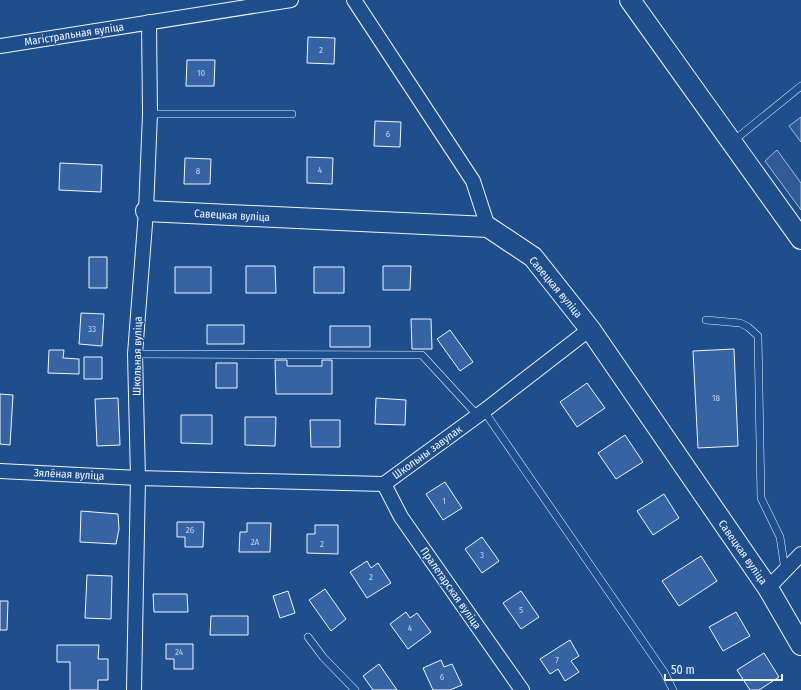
<svg xmlns="http://www.w3.org/2000/svg" width="801" height="690" font-family="'Fira Sans Condensed',sans-serif">
	<style>
		.built { fill: #305b95; stroke: #a8bbd7 }
		.building { fill: #3563a3; stroke: #f2f6ff }
		.lines { fill: none; stroke-linecap: round; stroke-linejoin: round }
		.lane-casing { stroke: #f2f6ff; stroke-width: 8 }
		.street-casing { stroke: #f2f6ff; stroke-width: 16 }
		.secondary-casing { stroke: #f2f6ff; stroke-width: 22 }
		.lane { stroke: #1f4e8c; stroke-width: 7 }
		.street { stroke: #1f4e8c; stroke-width: 14 }
		.secondary { stroke: #1f4e8c; stroke-width: 20 }
		.labels { text-anchor: middle; stroke-width: 3; stroke-linejoin: round; paint-order: stroke }
		.number-label { font-size: 9px; fill: #c3d1e8 }
		.street-label { font-size: 11px; fill: #f2f6ff; stroke: #1f4e8c }
	</style>
	<rect width="100%" height="100%" fill="#1f4e8c"/>
	<path class="built" d="M801,117v25l-12,-16z
		M777,150l24,33v27l-36,-49z"/>
	<path class="building" d="M308,37l27,1 -1,26 -27,-1z
		M187,60h28l-1,26h-28z
		M375,121l26,1 -1,25 -26,-1z
		M307,157l26,1 -1,26 -25,-1z
		M185,158l26,1 -1,25h-26z
		M60,163l42,2 -1,27 -42,-2z
		M89,257h18v31h-18z
		M246,266h29l1,27h-30z
		M383,266h28l-1,24h-27z
		M175,267h36v26h-36z
		M314,267h30v26h-30z
		M81,313l23,1 -2,32 -23,-2z
		M411,319h20l1,30h-20z
		M207,325h37v19h-37z
		M330,326h40v21h-40z
		M450,330l23,32 -13,9 -23,-32z
		M734,349l4,97 -40,2 -5,-97z
		M49,350h15l-1,8 16,1v15l-31,-1z
		M84,357h18v22h-18z
		M275,360h12v6h35v-6h10v34h-56z
		M216,363h21v25h-21z
		M587,383l18,25 -28,19 -17,-25z
		M0,394l13,1 -3,50 -10,-1z
		M118,398l2,47 -23,1 -2,-47z
		M376,398l30,2 -1,25 -30,-1z
		M181,415h31v29l-31,-1z
		M245,417h31l-1,29 -30,-1z
		M310,420h30v27h-29z
		M625,435l18,27 -27,17 -18,-26z
		M445,482l17,26 -19,12 -17,-26z
		M664,494l15,24 -26,17 -16,-24z
		M81,511l37,3 1,15 -3,15 -36,-2z
		M177,522h27l-1,25h-18v-10h-8z
		M247,523h24l-1,29h-31l1,-20h7z
		M315,525h23v29l-31,-1v-19h8z
		M482,537l17,24 -17,12 -17,-24z
		M701,556l16,25 -38,25 -17,-25z
		M367,561l4,7 7,-5 13,20 -24,15 -17,-26z
		M87,575l25,1 -1,43 -26,-1z
		M325,589l21,30 -15,12 -22,-31z
		M288,591l7,22 -15,5 -7,-22z
		M521,591l18,26 -18,12 -18,-26z
		M153,594h34l1,18h-34z
		M0,601h8l-1,29h-7z
		M406,612l4,6 7,-5 14,19 -23,17 -18,-25z
		M736,612l14,24 -27,15 -14,-24z
		M211,616h37v19h-38z
		M570,640l9,16 -8,5 8,11 -14,9 -7,-12 -8,5 -10,-15z
		M166,644h27v25h-19v-10h-8z
		M57,645h42l-1,14h10v21h-10v10h-28v-28h-13z
		M764,653l15,24 -20,13h-9l-13,-20z
		M441,660l3,7 8,-3 10,21 -12,5h-17l-10,-22z
		M379,664l18,26h-24l-10,-14z"/>
	<g class="lines">
		<defs>
			<path id="lane" d="M150,114h142
				M732,142l69,-56
				M706,320l34,3 8,4 10,9 3,162 19,39 5,33
				M135,354l287,1 56,61
				M484,411l180,261 9,18
				M308,637l15,20 32,33"/>
			<path id="street" d="M354,0l119,181 15,46
				M0,46l291,-46
				M0,471l138,7 246,6 100,-73 106,-82
				M384,484l17,33 121,173
				M768,588l33,-34
				M134,690l4,-212 -3,-124 11,-143 4,-97 -1,-92"/>
			<path id="secondary" d="M630,0l171,239
				M146,211l342,16 45,30 57,72 178,259 33,57"/>
		</defs>
		<use href="#lane" class="lane-casing"/>
		<use href="#street" class="street-casing"/>
		<use href="#secondary" class="secondary-casing"/>
		<use href="#lane" class="lane"/>
		<use href="#street" class="street"/>
		<use href="#secondary" class="secondary"/>
	</g>
	<g class="labels">
		<g class="number-label">
			<text x="321" y="53">2</text>
			<text x="201" y="76">10</text>
			<text x="388" y="137">6</text>
			<text x="320" y="173">4</text>
			<text x="198" y="174">8</text>
			<text x="92" y="332">33</text>
			<text x="716" y="401">18</text>
			<text x="444" y="504">1</text>
			<text x="190" y="533">26</text>
			<text x="255" y="545">2А</text>
			<text x="322" y="547">2</text>
			<text x="482" y="558">3</text>
			<text x="371" y="580">2</text>
			<text x="521" y="613">5</text>
			<text x="410" y="631">4</text>
			<text x="179" y="655">24</text>
			<text x="557" y="663">7</text>
			<text x="442" y="680">6</text>
		</g>
		<g class="street-label">
			<text transform="translate(74 34) rotate(-9)" y="4">Магістральная вуліца</text>
			<text transform="translate(232 215) rotate(3)" y="4">Савецкая вуліца</text>
			<text transform="translate(556 287) rotate(50)" y="4">Савецкая вуліца</text>
			<text transform="translate(137 356) rotate(-89)" y="4">Школьная вуліца</text>
			<text transform="translate(427 452) rotate(-36)" y="4">Школьны завулак</text>
			<text transform="translate(69 474) rotate(3)" y="4">Зялёная вуліца</text>
			<text transform="translate(743 552) rotate(55)" y="4">Савецкая вуліца</text>
			<text transform="translate(451 588) rotate(55)" y="4">Пралетарская вуліца</text>
		</g>
	</g>
	<path d="M665 674v6h117v-6" fill="none" stroke="#f2f6ff" stroke-width="2"/>
	<text x="671" y="674" font-size="12" fill="#f2f6ff" stroke="#1f4e8c" stroke-width="3" paint-order="stroke">50 m</text>
</svg>
